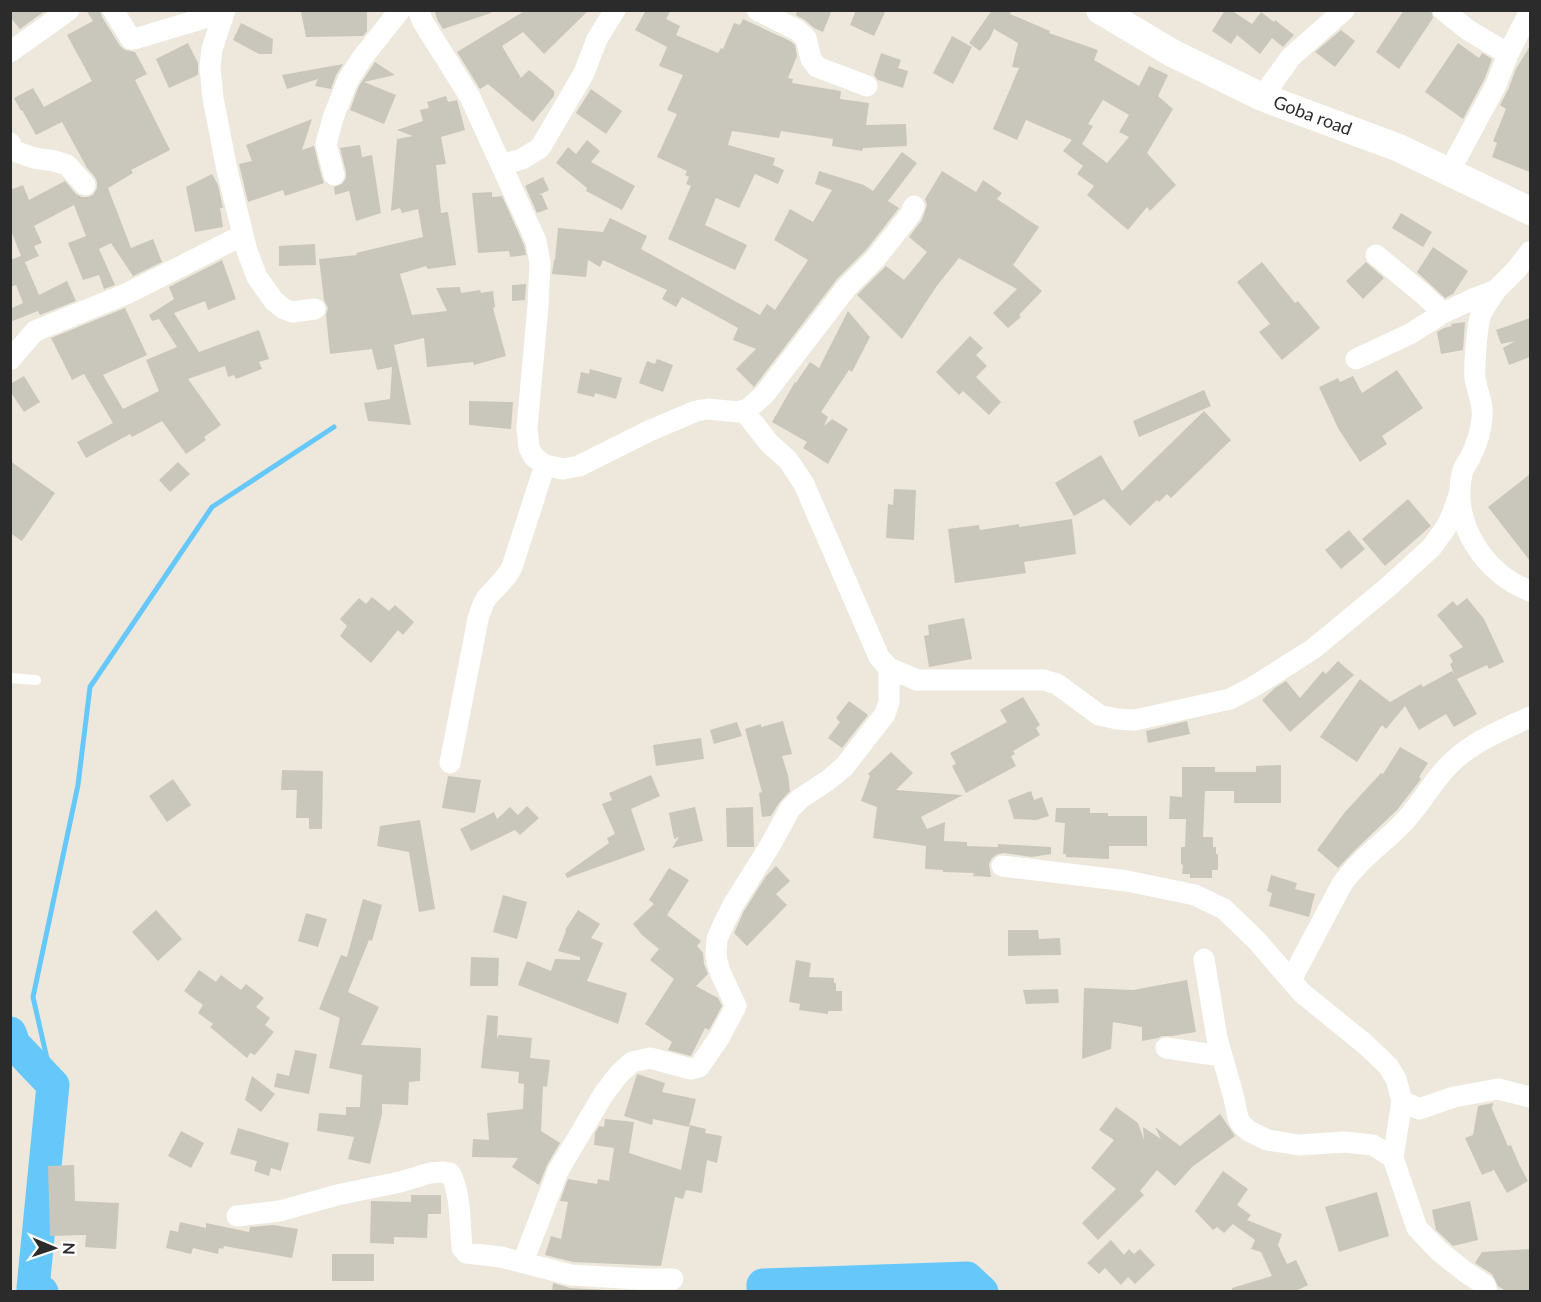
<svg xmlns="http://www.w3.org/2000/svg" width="1541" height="1302" font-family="Lato,sans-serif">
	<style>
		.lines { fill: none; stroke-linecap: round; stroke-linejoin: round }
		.stream { stroke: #66c8fa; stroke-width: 5 }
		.river { stroke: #66c8fa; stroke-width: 33 }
		.building { fill: #c9c6bb; fill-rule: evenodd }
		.service { stroke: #fff; stroke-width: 10 }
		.minor { stroke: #fff; stroke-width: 21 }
		.secondary { stroke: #fff; stroke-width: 28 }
		.labels { text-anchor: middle; stroke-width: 4.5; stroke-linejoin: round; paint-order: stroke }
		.street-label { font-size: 18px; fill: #2b2b2b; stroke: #fff }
	</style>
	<rect width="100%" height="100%" fill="#eee8dc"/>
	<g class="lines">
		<path class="stream" d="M53,1085l-20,-88 45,-212 12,-98 122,-180 122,-80"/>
		<path class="river" d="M10,1033l4,11 39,41 -20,203 9,4
			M763,1292v-7l204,-7 15,14"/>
	</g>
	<path class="building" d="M10,10h36l-26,19 -10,-12z
		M86,10h14l2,7 18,29 5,4 10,2 12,22 -12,6 35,70 -39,20 2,3 -25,15 23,60 22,-9 9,23 -29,14 -22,-33 -12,6 16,36 -11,4 -5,-14 -16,5 -15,-37 18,-7 -12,-31 -40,21 8,17 -8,3 5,10 -14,6 14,33 28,-14 9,20 -36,14 -2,-4 -28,11v-13l13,-6 -7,-18 -6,2v-27l11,-4 -11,-28v-38l13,-5 6,15 36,-19 11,13 6,3h6l5,-2 4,-7v-6l-2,-5 -8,-9 -25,-46 -26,13 -14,-25 -1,1 -7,-13 19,-10 11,19 48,-26 -25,-46 26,-14z
		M309,10h58v21l-4,5 -57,1 -5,-25z
		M434,10h57v3l-48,16 -5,-8z
		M526,10h63l-45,44 -21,-22 -21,14 19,32 8,-8 25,21v5l-21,26 -45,-38 -8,5 -23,-37z
		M646,10h25l-5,9 14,7 -4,9 42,18 3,-5 2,1 11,-26 6,2 3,-6 47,22 5,4 2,11 -9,22 5,1 -1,4 49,8 -1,8 29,4 -3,22 40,-1 1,22 -44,2 -1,3 -30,-5 1,-7 -52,-8 -2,7 -47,-7 -4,14 47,13 -2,7 11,5 -6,14 -23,-10 -16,34 -23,-10 -11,27 42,20 -12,25 -67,-31 23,-53 -5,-2 3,-7 -4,-2 2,-4 -30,-14 20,-43 -10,-4 16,-35 -24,-9 8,-19 -32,-17z
		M797,10h35l-9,22 -9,-4 -9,-8 -9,-5z
		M856,10h30l-12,26 -24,-11z
		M992,10h20l-2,4 40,17 -1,2 49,17 -4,10 45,26 10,-20 19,9 -10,21 15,13 -26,44 29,32 -26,26 -3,-4 -19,23 -41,-35 7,-9 -17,-12 6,-8 -20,-15 9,-11 -46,-20 -9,20 -24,-11 26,-61 -7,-1 6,-24 -24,-14 -4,9 -10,13 -11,-8zM1103,100l26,15 -10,17 10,5 -22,26 -25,-19 11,-18 -5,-2z
		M1225,10h6l21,14 9,-12 13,10 1,-2 19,15 -11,12 -11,-9 -12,16 -23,-19 -6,9 -19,-13z
		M1404,10h27l2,8 -34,51 -23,-17z
		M241,23l32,16 -1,15h-13l-26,-14z
		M1341,30l14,11 -20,26 -20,-15z
		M952,36l20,11 -19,37 -20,-11z
		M188,43l10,20v12l-29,13 -13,-29z
		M1458,43l21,15 3,-5 10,6 -8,21 -21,39 -38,-27z
		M1530,46v126l-38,-15 5,-14 -4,-2 13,-32 -6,-4 8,-15 8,-21z
		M881,53l20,7 -3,8 10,3 -5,17 -25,-8 -4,-5z
		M375,62l20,13 -31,7 32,13 -12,29 -34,-14 9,-24z
		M343,64l-7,11 -5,14 -16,-3 3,-7 -31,10 -5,-14z
		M591,89l31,22 -16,23 -30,-21z
		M446,96l2,6 9,-2 8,30 -24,7 5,27 -10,1 5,48 7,-1 8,53 -28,4 -2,-3 -26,8 12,41 35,-4 -11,-23 24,-1 1,6 19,-3 1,3 12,-2 2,16 -2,1 13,48 -32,9 -1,-3 -46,5 -3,-29 -30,7 17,80 -43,-4 -4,-18 26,-4 2,-32 -15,3 -5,-21 -42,5 -4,-39 2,-7 -4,-8 -5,-41 38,-4 -1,-2 67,-16 -5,-28 -16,4 -2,-5 -9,3 6,-72 16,-3 -16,-6 26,-9 -3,-11 9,-2 -2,-6z
		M312,119l-10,31 12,-4 8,32 2,5 -39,13 -2,-6 -35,12 -9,-38 13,-3 -6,-16z
		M587,140l13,11 -9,11 44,24 -13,24 -36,-19 1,-3 -31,-25 12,-16 8,7z
		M360,145l2,12 10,-2 9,58 -25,8 -7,-30 -14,4 -1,-8 8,-3 4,-6v-6l-6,-24z
		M902,152l15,11 -29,38 11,7 -33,42 -29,29 -83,108 -18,-18 20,-20 -23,-9 5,-12 -56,-31 -6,10 -14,-8 5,-9 -64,-30 -3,7 -12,-7 -2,17 -34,-3 2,-14h1l3,-32 45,4 7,-14 37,18 -6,13 119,66 7,-11 8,6 33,-50 -34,-20 16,-31 23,13 19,-32 -17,-6 4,-13 45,14 9,6z
		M942,171l34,21 7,-12 19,13 -5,6 42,28 -26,38 29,26 -23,24 2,2 -13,11 -15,-15 24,-24 -58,-31 -23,29 -34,52 -45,-44 29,-29 18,14 23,-28 -18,-15 13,-17 5,-15 -2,-6z
		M212,174l6,11 5,23h-3l3,19 -28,5 -9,-45z
		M543,177l6,13 -10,5h3l6,14 -11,4 -12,-27z
		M492,192v5l10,-1 22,49 2,10 -16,2 -1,-6 -31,2 -6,-60z
		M1401,213l31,19 -9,15 -31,-19z
		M315,244l1,21 -37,1v-20z
		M1433,247l35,24 -15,23 -8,4 -28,-26z
		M222,260l14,39 -28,11 -3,-9 -31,12 25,39 60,-22 10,29 -10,3 3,7 -26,10 -2,-4 -6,2 -3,-11 -37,13 33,46 -17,12 2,3 -20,14 -24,-33 -30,16 -2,-3 -44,24 -9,-16 36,-19 -29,-49 -12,6 -21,-42 74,-30 22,47 -44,20 20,34 36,-18 -13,-31 31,-13 -18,-28 -7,2 -3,-6 25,-16 -5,-12z
		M1262,262l33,41 3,-2 22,27 -38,32 -23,-28 11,-8 -33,-42z
		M1366,262l18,16 -21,21 -17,-18z
		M526,284l-1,16 -13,1v-16z
		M848,311l22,26 -18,35 -3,-2 -28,42 7,5 -4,9 8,-7 16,10 -20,35 -25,-16 4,-6 -35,-20 23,-40 1,1 14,-21 9,6z
		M1530,318v39l-21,8 -6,-17 12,-7 -14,3 -5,-14z
		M1465,322l-2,28 -22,4 -4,-22 7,-4 8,-2 -1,-2z
		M970,336l13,12 -7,7 11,11 -11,11 25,25 -12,13 -26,-24 -4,4 -23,-23z
		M657,359l16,6 -10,27 -24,-9 8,-22 8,3z
		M590,369l32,9 -6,21 -21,-6 -1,4 -17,-4 4,-21 8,2z
		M1397,370l26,38 -41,28 5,8 -27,18 -22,-34 -19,-41 19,-9 2,4 13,-6 9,17z
		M24,376l16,26 -16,10 -14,-21v-7z
		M1204,390l7,16 -72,31 -6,-16z
		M469,401l44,1 -2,27 -42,-4z
		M1204,411l27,29 -60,58 -4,-4 -8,8 -2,-2 -27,26 -26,-27 -30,17 -19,-33 46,-28 21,36z
		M10,461l45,32 -33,48 -12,-8z
		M178,462l12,12 -20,18 -11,-12z
		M1530,474v87l-42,-54z
		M894,489l22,1 -2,50 -28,-2 2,-34 5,1z
		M1408,499l23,27 -46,40 -23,-27z
		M1072,519l4,35 -52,8 2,11 -71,10 -7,-54 31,-4 1,5 39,-6v3z
		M1349,530l16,19 -24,20 -16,-19z
		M372,597l17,14 6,-6 19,17 -11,13 -5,-5 -27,33 -31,-27 7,-10 -7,-7 19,-21 7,6z
		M1467,598l17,21 20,43 -15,7 -2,-4 -30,14 20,35 -23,13 -8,-13 -27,16 -14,-24 -19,23 -4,-4 -25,37 -37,-25 40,-58 30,23 31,-18 2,3 29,-16 3,5 -5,-12 3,-2 -4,-7 14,-8 -26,-32 16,-14 4,5z
		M964,618l8,41 -43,8 -5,-31 5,-1 -1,-10z
		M1338,661l16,14 -64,57 -28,-32 13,-12 11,-7 14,17 23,-27 3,3z
		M1023,697l17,28 -4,3 4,7 -27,16 2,3 -4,2 5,10 -50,27 -14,-27 4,-2 -6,-11 57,-31 -7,-12z
		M849,701l19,14 -26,33 -14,-10 12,-16 -4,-4z
		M783,721l9,33 -10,2 6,19 2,16 -11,12 -8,13 -9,1 -3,-24 3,-1 -17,-63 16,-5v3z
		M1187,721l3,13 -42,9 -2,-12z
		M737,722l5,14 -28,8 -4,-14z
		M701,738l3,21 -48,7 -3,-21z
		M1400,747l28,16 -9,14 2,2 -24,31 -44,42 -15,16 -21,-18 28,-38 36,-39 2,1z
		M891,752l22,21 -17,17 67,5 -42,22 6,12 18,-7 -1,19 23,1v4l31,1v-3l53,3v7l-19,3 -28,-4 -6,1 -6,4 -3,6 2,13 -18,-1 1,-3 -31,-1v-2l-18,-1 1,-23 -53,-8 4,-31 -16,-6 9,-25 -2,-2z
		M1281,765v38h-47v-12h-29l-2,46h10v10h3v7h2v16h-6v8h-22v-4h-8l1,-9 -2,-1v-17h4l1,-28h-17l1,-23 12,1v-30h33v5h41v-6z
		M282,770l41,1 -1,58h-13v-11h-13l1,-28h-16z
		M651,775l9,21 -29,13 14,41 -78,28 -2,-4 44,-31 -2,-5 8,-4 -13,-30 10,-4 -3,-7z
		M448,776l33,4 -6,33 -33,-5z
		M173,779l18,26 -24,17 -18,-26z
		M1031,791l3,9 8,-3 7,19 -13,4 -22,-1 -6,-19z
		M527,806l12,12 -19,17 -5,-5 -44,21 -11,-22 34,-17 3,7 13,-12 8,8z
		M695,807l8,34 -31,7 7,-11 -5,2 -5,-26z
		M753,807l1,40h-27l-1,-39z
		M1056,808h34v5h18v3h39v30h-38v13l-43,-2v-3h-3l2,-31 -10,-1z
		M420,820l15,89 -16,3 -10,-60 -32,-6 3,-20z
		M776,866l14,15 -14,13 11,11 -40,41 -13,-13 10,-22 22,-35z
		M669,868l20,12 -22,35 34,26 -4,5 6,7 1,11 4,10 -12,12 22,12 4,8 -13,24 -4,-2 -14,28 -23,-6 4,-8 -27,-18 29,-45 -24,-19 9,-11 -17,-14 -9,-11 21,-20 -5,-4z
		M1271,875l26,8 -2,6 20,5 -6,23 -40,-11 3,-13 -5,-2z
		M503,895l24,7 -10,37 -24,-7z
		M363,899l19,6 -10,36 -3,-1 -21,52 31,15 -18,38 60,3 -1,33 -11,1 -1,23 -26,-1v10l-12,50 -22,-5 6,-22 -37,-6 2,-18 27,2v-8h14l2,-32 -33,-7 11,-50 -21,-9 22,-54 6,2z
		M156,910l26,29 -24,22 -26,-29z
		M578,910l22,14 -9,14 12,5 -16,38 40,12 -9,31 -100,-39 9,-24 24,10 4,-12 25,1v-3l-22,-6 8,-20 -1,-1z
		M306,913l21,6 -9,28 -20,-6z
		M1008,930h30l1,9 21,-1 1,17 -53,1z
		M471,957l28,1 -1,28h-28z
		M796,960l15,3 -2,14 25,1v5h2v8h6v20h-14v3l-29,-4 1,-6 -11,-2z
		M199,970l17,12 5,-7 20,15 5,-6 18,14 -8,9 14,11 -5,7 9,7 -19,23 -5,-2 -3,5 -37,-31 3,-3 -15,-11 5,-8 -19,-14z
		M1187,980l9,52 -24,4h-10l-4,2 -16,3v-14l-29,-5 -2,27 -29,10 2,-71 49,2z
		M1058,989l1,14 -33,1 -3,-14z
		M487,1015l11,1 -1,23 2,-4 33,3 -2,20 20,2 -3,27 -4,-1 -2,45 19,12 -13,22 -8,20 -27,-18 6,-9 -46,-1 1,-18 16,1 -2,-27 36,-4 1,-25 -6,-1 1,-11 -38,-4z
		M295,1050l22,4 -8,40 -35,-7 3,-14 12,3z
		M637,1074l28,9 -3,9 34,7 -7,28 -36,-8 -1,6 -28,-9z
		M252,1076l23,18 -14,18 -16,-12z
		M1493,1103l-1,6 16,37 3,-1 8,19 9,17 -21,12 -13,-23 -12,5 -17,-37 8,-3 5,-29z
		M1116,1107l22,16 6,17 -1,-13 18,12 -6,-12 25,19 40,-32 15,22 -43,31 -17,19 -18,-16 -17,21 4,4 -46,45 -16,-17 34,-34 -25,-21 23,-28 -15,-10z
		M605,1119l29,3 -5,31 52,17 9,-45 16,4 -1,4 17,3 -5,27 -10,-3 -5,33 -16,-3 -3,9 -8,-2 -14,69 -88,-4 -28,-7 6,-19 10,3 7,-37 -8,-1 8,-22 29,5 1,-5 11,2 5,-33 -20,-3 1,-12 4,-7 5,1z
		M238,1128l51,15 -8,28 -10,-3 -2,8 -15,-5 3,-10 -27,-7z
		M181,1131l23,12 -13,25 -23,-12z
		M74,1165l1,36 44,2 -3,46 -31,-2 1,-12 -36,1 -2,-70z
		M1223,1171l25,18 -11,16 14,10 -4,5 35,14 -4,11 9,19 9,-4 12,25 -14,7h-62v-4l40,-12 -11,-24 -10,-3 4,-9 -22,-16 -9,9 -7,-6 -4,3 -18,-19z
		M1377,1192l12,44 -50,16 -14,-45z
		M411,1195h30v19h-13l-1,24 -33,-1v7l-24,-1 1,-42 40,1z
		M1470,1201l8,39 -25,6 -17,-16 -4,-20z
		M180,1222l26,6v-5l43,9 1,-5 23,-2 25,4 -6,29 -68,-12 -1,3 -4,-1 -1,6 -25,-6 -2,6 -25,-6 4,-18 8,2z
		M1111,1240l13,15 5,-6 5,5 6,-5 15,16 -20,19 -7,-7 -7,8 -16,-17 -6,6 -12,-11z
		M1530,1249v43h-23l-9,-6 -6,-12 -17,-11 7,-11z
		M332,1254h42v27h-42z
		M553,1283l17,5 35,2v2h-53z"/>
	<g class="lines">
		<path class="service" d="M10,678l26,2"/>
		<path class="minor" d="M113,10l18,29h3l71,-21 14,-8
			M225,10l-13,39 -2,18 3,31 14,72 20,81 10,26 17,24 10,8 9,3 22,-3
			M418,10l5,12 47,75 66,144 4,22 -2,43 -11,122 2,20 5,9 11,8 18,4 16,-3 70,-35 47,-20 12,-2 30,3 11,-4 15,-13 83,-108 29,-29 26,-33 8,-10 4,-9
			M757,10l40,20 9,8 5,21 6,8 50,19
			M1443,10l25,20 40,24
			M10,52l59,-42
			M1262,97l29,-40 53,-47
			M10,143l4,8 20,7 21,3 12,4 18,20
			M501,165l21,-6 18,-11 44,-75 13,-34 18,-29
			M1449,172l47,-87 12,-31 22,-43
			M334,175l-8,-31 7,-26 15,-38 14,-22 38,-48
			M1376,255l47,39 20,19
			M1496,290c-5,8 -11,16 -15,24 -4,11 -7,51 -6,64 2,14 9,26 7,40 -1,14 -6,28 -12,40 -3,5 -7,10 -8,16 -11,50 23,100 68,117
			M1356,359l54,-25 33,-21 30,-14 23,-9 20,-20 14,-18
			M10,360l25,-29 91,-37 117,-59
			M744,411l25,32 19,17 16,24 75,173 10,11 28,12h127l13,4 42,31 18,4 18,1 95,-21 23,-12 60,-38 75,-62 43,-39 14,-19 7,-14 8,-23
			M450,763l28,-144c2,-7 4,-14 8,-20 8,-11 20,-19 26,-32l33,-102
			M1002,866l125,15 68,14 29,14 33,32 45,52 63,51 23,22 8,13 6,22 -9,57 24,70 22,23 25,20 21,14 2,7
			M1204,959l13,79 17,60 4,20 4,7 7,6 18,9 32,5 45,-3 29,3 20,13
			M1291,980l51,-96c16,-23 39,-39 59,-59 16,-16 26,-34 40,-51 23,-29 57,-42 89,-57
			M1166,1048l56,8
			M1402,1101l17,8 35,-12 44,-8 32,8
			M237,1216l43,-5 57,-16 63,-13 30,-9 14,-1 6,1c11,19 10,53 12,75l4,5 35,4 70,18 69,4h33
			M523,1262l35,-91 45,-76 15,-20 14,-13 18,-4 41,11 8,-2 20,-29 17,-32 -15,-32 -4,-12 -1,-9 1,-14 7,-16 9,-18 38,-61 19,-35 11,-11 26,-17 17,-14 41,-53 4,-12v-34"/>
		<path class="secondary" id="s1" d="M1100,10l72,43 90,44 137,51 131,63"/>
	</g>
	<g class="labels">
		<g class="street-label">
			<text dy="6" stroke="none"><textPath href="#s1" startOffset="238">Goba road</textPath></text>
		</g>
	</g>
	<rect width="1541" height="1302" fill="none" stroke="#2b2b2b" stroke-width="24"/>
	<g transform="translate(54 1248) rotate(92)" stroke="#ffffff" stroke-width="4.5" paint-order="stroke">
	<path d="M0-4.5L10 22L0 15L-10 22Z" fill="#2b2b2b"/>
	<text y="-9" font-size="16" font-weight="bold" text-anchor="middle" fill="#2b2b2b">N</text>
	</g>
</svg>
